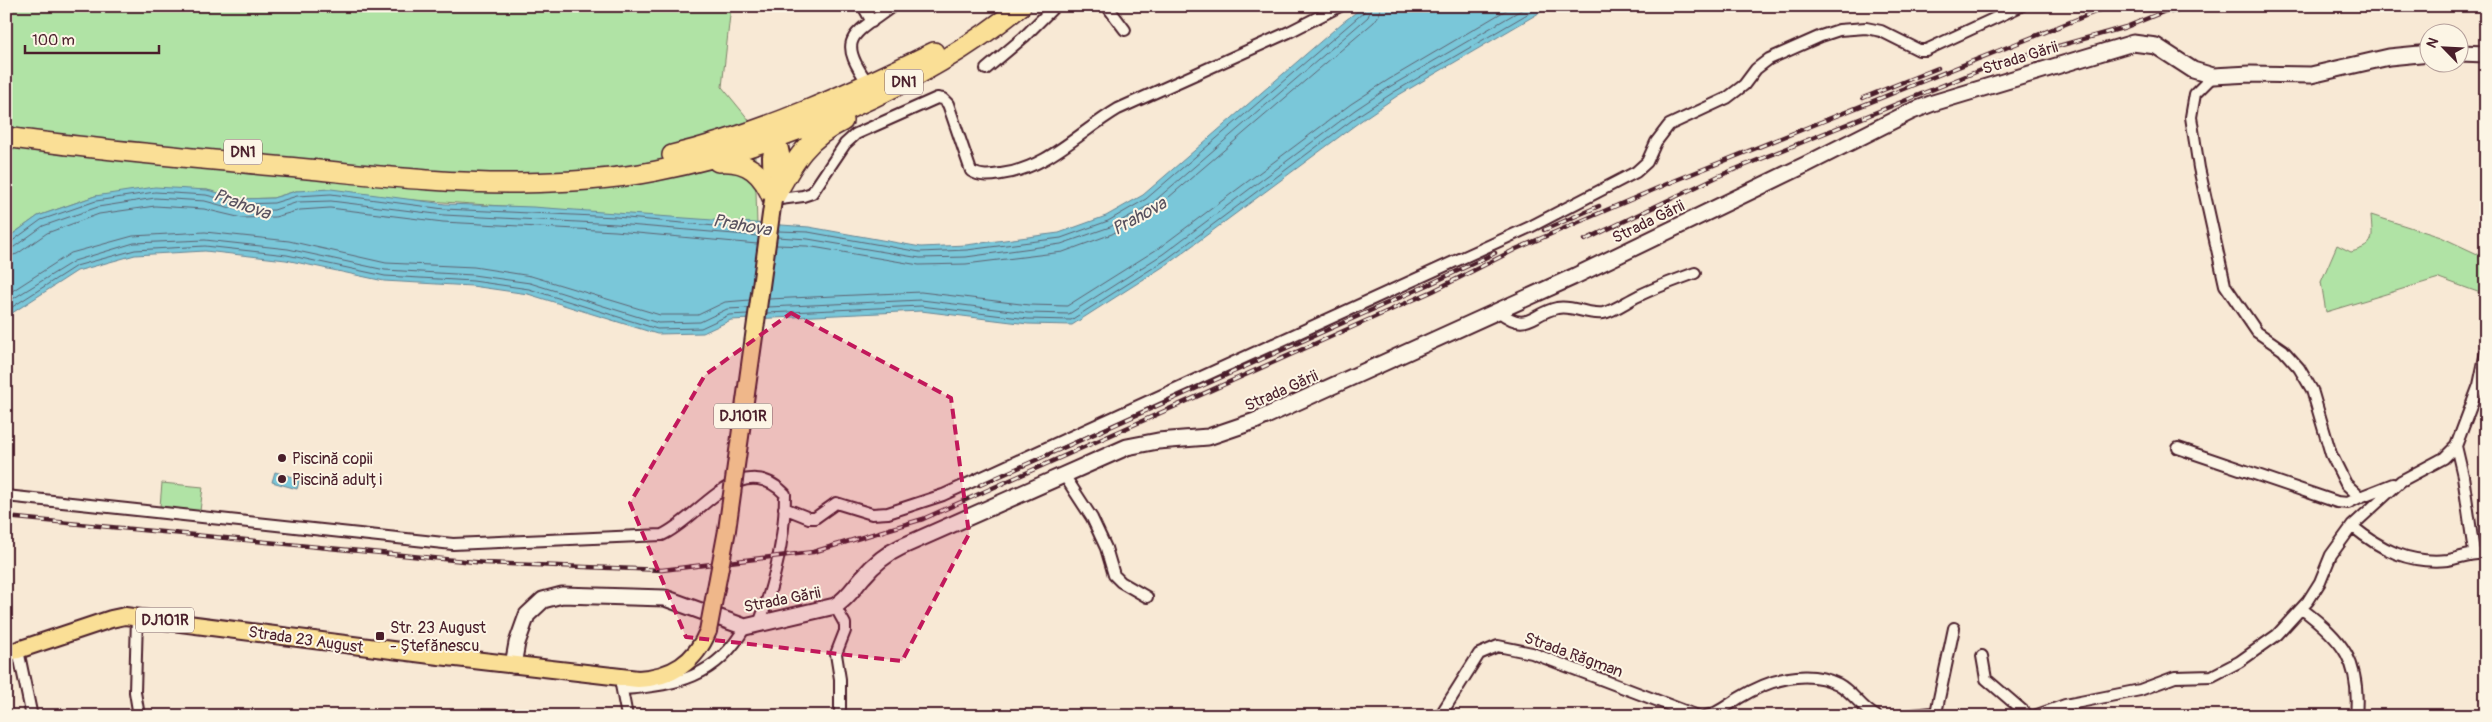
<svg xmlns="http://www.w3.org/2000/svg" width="2492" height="722" font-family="Pangolin,sans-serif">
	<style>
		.green { fill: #b0e3a5; stroke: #7d8168 }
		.water { fill: #7ac7d9; stroke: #678493 }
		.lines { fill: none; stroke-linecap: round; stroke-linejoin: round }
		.shore { stroke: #5d6271; stroke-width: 1 }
		.street-casing { stroke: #4a1f2b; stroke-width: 14 }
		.secondary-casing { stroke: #4a1f2b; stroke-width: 19 }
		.primary-casing { stroke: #4a1f2b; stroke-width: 20 }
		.highway-casing { stroke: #4a1f2b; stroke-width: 22 }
		.street { stroke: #fcf5e5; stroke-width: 10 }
		.secondary { stroke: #fcf5e5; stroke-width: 15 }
		.primary { stroke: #fadf96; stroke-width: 16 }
		.highway { stroke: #fadf96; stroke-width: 19 }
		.rail-casing { stroke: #4a1f2b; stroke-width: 4.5 }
		.rail { stroke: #fcf5e5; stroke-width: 2.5; stroke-dasharray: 8; stroke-linecap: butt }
		.primary-bridge-casing { stroke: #4a1f2b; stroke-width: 20; stroke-linecap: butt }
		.primary-bridge { stroke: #fadf96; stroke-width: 16 }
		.marked { fill: #c2185b; fill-opacity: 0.2; stroke: #c2185b; stroke-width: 4; stroke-dasharray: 10 6; stroke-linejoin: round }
		.poi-dot { fill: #4a1f2b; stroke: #fcf5e5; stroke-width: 2 }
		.labels { text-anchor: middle; stroke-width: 4; stroke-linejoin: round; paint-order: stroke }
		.shield { fill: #fcf5e5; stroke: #7f5f63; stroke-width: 1 }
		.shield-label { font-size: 15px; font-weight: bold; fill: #4a1f2b }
		.street-label { font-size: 16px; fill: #4a1f2b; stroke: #fcf5e5 }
		.poi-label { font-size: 16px; fill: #4a1f2b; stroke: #fcf5e5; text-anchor: start }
		.water-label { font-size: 18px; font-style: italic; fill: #58515f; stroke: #fcf5e5 }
	</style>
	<rect width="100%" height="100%" fill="#f8e9d5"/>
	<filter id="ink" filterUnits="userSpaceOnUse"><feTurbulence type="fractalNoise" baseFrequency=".02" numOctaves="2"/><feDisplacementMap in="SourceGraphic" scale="10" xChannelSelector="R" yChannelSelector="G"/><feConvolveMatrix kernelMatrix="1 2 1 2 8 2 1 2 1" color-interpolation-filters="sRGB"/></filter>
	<g filter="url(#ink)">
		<path class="green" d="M6,6h725l-9,81 32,39 3,99c-153,-14 -307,-21 -461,-34l-23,7 -31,1 -35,-9 -112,6 -57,20 -32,23z
			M2371,215l70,22 45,21v37l-47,-17 -113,34 -5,-30 16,-37 14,7c26,-7 21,-14 20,-37z
			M162,483l41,4 -3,24 -40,-5z"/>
		<path class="water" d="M1364,6h187l-154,90 -35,24 -193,143 -97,62 -44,-1 -107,-13 -190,9 -28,13 -46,1 -129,-40 -56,-8 -88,-5 -98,-21 -81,-9 -70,4 -58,16 -71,46v-78l32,-23 57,-20 60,-9 52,3 35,9 31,-1 23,-7 35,-2 114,15 88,3 276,20 112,20 45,-2 93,-12 47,-17 37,-21 199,-172z
			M275,472l25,7 -3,10 -25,-7z"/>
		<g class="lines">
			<path class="shore" d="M778,231l30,1 112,20 47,-2 94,-12 47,-17 38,-22 218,-187 2,-6
				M777,237l31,2 112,19 46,-1 95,-13 49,-17 41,-23 217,-187 4,-11
				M6,243l5,-1 30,-22 55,-19 59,-9 51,3 36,9 32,-1 23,-7 34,-2 113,15 172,8 143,13
				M776,245l31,1 112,19 47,-1 97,-12 49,-18 43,-25 219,-187 5,-7 1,-9
				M6,249l8,-2 29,-21 55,-19 57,-9 50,3 37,10 32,-1 24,-8 33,-1 113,14 172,9 142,12
				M6,257l11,-3 30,-21 52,-19 56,-8 49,3 38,9 33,-1 25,-7 30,-2 113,14 172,9 142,13
				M6,295l65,-42 62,-17 72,-4 84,9 97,22 88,4 57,9 129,39h38l27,-13 25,-2
				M769,299l152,-7 108,13 38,1 92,-58 192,-144 37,-24 125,-74
				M6,303l68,-42 60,-18 71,-3 83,9 97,21 88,5 57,8 128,40 42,-1 27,-13 22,-1
				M768,307l153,-7 107,13 41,1 94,-60 192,-144 36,-24 137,-80
				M6,311l70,-45 59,-16 70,-4 82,9 98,21 88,5 56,8 128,40 44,-1 28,-13 19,-1
				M767,313l154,-7 107,13 43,1 96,-61 192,-144 35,-23 147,-86"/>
			<defs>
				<path id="street" d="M863,6l9,16
					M1107,6l18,24
					M986,69l38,-32 31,-31
					M2213,76l-18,18 -4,23 8,51 26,117 32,47 26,18 16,18 13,22 19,64 15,30 14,13 33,-13
					M868,83c-33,-46 -14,-48 25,-77
					M773,200l30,-4 9,-3 33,-49 11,-10 81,-36 6,1 5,5 23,67c9,6 19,5 30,3 47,-6 78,-42 117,-65l171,-77 51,-26
					M1498,311c30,23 32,3 59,-3 16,-3 30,7 46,5 12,-2 24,-12 35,-17 18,-9 38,-16 57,-23
					M2456,446l7,30 11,76
					M2178,448l159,54 11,1 12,-6
					M1064,475l28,43 14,30 8,27 7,7 26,15
					M6,496l447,48 209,-9c37,-16 78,-87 123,-41 0,46 -10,87 -26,130
					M784,508l25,10h6l21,-15 36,11 16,-1 55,-18 587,-268 106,-55 11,-10 9,-20 13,-17 58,-27 17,-13 12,-16 13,-10 52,-23 18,-6 27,-2 15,3 38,19h7l95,-44
					M2352,526c29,24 57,38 96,34 13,-2 24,-8 38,-6
					M835,606l10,18v7l-9,23 4,25v37
					M2302,609c41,31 59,53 54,107
					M137,617l-2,75 4,24
					M18,650l13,62
					M1982,656l4,23 43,37
					M621,685l6,31
					M622,689c54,-3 95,-12 123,-62
					M1936,713l18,-85
					M1440,716l39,-62 19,-8 34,7 166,63
					M1706,716c12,-2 23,-12 33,-18 29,-18 67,-30 99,-14 15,8 23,24 38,32
					M1901,716l32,-3 6,3
					M2034,716l31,-11 75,-15 35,-13 37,-1 27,-14 38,-27 31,-34 12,-19 11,-27 21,-29 49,-45 43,-23 12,-12 23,-61 7,-33"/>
				<path id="secondary" d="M2460,53l26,1
					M513,665l4,-22 10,-28 16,-15 19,-5 103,3 80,29 90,-21c13,-8 19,-19 28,-29 11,-13 23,-23 38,-30l226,-100 31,-6 50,-4 47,-16 318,-144 234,-113 103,-52 23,-9 200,-60 23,3 37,24 20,6 37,-2 61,1 78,-18 41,-4"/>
				<path id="primary" d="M775,137c9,17 8,31 3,49
					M772,191l-1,-34 4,-20
					M6,652l12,-2 93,-31 14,-3 314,40 199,23c34,-2 57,-16 70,-48"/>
				<path id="highway" d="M6,137c90,13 180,20 269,29 81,7 163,18 244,17 46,-1 92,-3 137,-12 122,-24 269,-86 365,-165
					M672,155c91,-22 178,-62 262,-103
					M718,162c30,-3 45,12 55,38
					M773,200c20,-36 31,-60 70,-79"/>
			</defs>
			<use href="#street" class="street-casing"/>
			<use href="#secondary" class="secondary-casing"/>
			<use href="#primary" class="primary-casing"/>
			<use href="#highway" class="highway-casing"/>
			<use href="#street" class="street"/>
			<use href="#secondary" class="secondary"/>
			<use href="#primary" class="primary"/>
			<use href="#highway" class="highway"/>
			<defs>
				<path id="rail" d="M2171,12l21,-6
					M1863,98l75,-30
					M1544,230l55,-24
					M1585,240l136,-65 277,-112 128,-36 52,-21
					M980,485l450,-201 65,-31
					M6,517l479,46 177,7 151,-18 110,-33 510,-228 83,-42 158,-68 436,-175"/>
			</defs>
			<use href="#rail" class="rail-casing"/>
			<use href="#rail" class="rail"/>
			<defs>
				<path id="primary-bridge" d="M708,631l19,-101 46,-330"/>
			</defs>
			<use href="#primary-bridge" class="primary-bridge-casing"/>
			<use href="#primary-bridge" class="primary-bridge"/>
		</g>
	</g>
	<path class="marked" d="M791,313l160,85 18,136 -67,127 -216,-24 -56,-134 75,-128z"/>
	<g class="poi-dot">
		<circle cx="282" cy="458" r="5"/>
		<circle cx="282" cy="479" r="5"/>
		<rect x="375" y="631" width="10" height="10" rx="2.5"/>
	</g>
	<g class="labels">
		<g class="shield">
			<rect x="885" y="69.5" width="38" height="25" rx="4"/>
			<rect x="224" y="139.5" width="38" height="25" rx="4"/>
			<rect x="714" y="403.5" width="58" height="25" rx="4"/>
			<rect x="136" y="607.5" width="58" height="25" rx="4"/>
		</g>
		<g class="shield-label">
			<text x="904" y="87">DN1</text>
			<text x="243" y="157">DN1</text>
			<text x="743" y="421">DJ101R</text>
			<text x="165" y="625">DJ101R</text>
		</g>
		<g class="street-label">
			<text transform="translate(2020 57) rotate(-17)" y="6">Strada Gării</text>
			<text transform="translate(1648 221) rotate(-26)" y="6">Strada Gării</text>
			<text transform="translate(1281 390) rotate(-24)" y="6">Strada Gării</text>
			<text transform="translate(782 599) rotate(-11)" y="6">Strada Gării</text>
			<text transform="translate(306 639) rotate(8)" y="6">Strada 23 August</text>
			<text transform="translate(1574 654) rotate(20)" y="6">Strada Răgman</text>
		</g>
		<g class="poi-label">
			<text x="292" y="464">Piscină copii</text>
			<text x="292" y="485">Piscină adulți</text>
			<text x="390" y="633">Str. 23 August<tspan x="390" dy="18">- Ștefănescu</tspan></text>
		</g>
		<g class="water-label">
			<text transform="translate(242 204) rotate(20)" y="6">Prahova</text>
			<text transform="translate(1139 216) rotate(-29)" y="6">Prahova</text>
			<text transform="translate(742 225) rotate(10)" y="6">Prahova</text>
		</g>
	</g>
	<rect width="2492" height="722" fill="none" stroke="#fcf5e5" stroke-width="25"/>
	<rect x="12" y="12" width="2467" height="697" fill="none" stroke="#4a1f2b" stroke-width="2" filter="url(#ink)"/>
	<g transform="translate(2444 48) rotate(294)"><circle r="24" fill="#fcf5e5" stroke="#b59f9b"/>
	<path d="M0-4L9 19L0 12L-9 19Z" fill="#4a1f2b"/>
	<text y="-8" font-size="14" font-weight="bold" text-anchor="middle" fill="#4a1f2b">N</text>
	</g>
	<path d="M25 45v8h134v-8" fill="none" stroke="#4a1f2b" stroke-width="2.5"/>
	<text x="32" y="45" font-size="15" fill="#4a1f2b" stroke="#fcf5e5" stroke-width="4" paint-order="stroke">100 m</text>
</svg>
